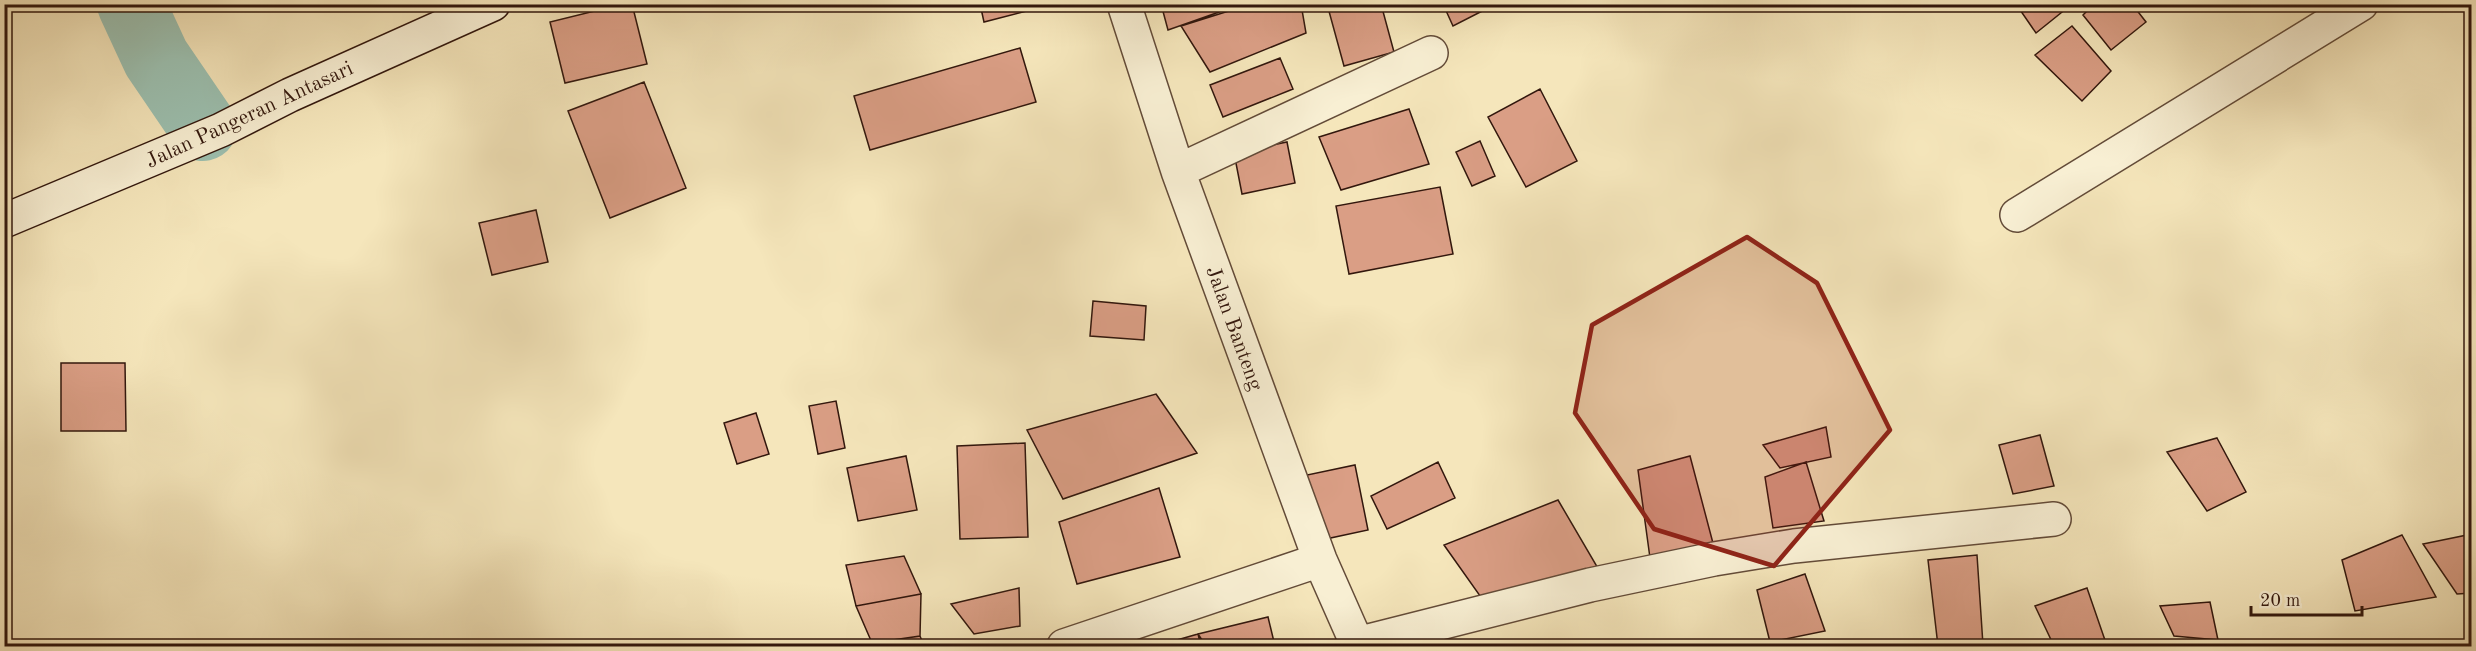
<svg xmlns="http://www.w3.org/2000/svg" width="2476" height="651" font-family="'Old Standard TT',serif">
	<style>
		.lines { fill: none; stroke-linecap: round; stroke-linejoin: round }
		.river { stroke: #9cc0b0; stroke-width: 68 }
		.building { fill: #da9e85; stroke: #32170d; stroke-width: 1.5 }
		.street-casing { stroke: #634b38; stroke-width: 36 }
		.secondary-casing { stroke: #32170d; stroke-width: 36 }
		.street { stroke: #f8efd3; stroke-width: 33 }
		.secondary { stroke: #f8efd3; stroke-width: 33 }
		.marked { fill: #8f2418; fill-opacity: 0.2; stroke: #8f2418; stroke-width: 4.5; stroke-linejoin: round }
		.labels { text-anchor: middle; stroke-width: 6; stroke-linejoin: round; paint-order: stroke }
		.street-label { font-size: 21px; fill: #32170d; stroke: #f8efd3 }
	</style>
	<rect width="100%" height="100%" fill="#f5e6bb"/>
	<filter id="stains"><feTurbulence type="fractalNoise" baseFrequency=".00333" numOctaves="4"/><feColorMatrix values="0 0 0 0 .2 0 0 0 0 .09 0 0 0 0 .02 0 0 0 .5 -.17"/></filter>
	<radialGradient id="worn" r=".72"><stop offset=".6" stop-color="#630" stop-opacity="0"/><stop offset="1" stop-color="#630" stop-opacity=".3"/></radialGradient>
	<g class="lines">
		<path class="river" d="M131,4l25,54 47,69"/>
	</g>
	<path class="building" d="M623,4h9l15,60 -82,19 -15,-61z
		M980,4h74l-70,18z
		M1161,4h81l-74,26z
		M1251,4h50l5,29 -96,39 -29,-46z
		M1327,4h54l13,48 -50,14z
		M1443,4h53l-43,22z
		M2016,4h56l-36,29z
		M2094,4h38l14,18 -35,28 -28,-35z
		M2072,26l39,45 -29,30 -47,-46z
		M1020,48l16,54 -166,48 -16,-54z
		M1280,58l13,31 -70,28 -13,-32z
		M644,82l42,106 -76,30 -42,-107z
		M1540,89l37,72 -51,26 -38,-70z
		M1409,109l20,55 -88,26 -22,-53z
		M1480,141l15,35 -23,10 -16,-34z
		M1287,142l8,41 -53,11 -8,-41z
		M1440,187l13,67 -104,20 -13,-68z
		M536,210l12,52 -56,13 -13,-52z
		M1093,301l53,5 -2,34 -54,-4z
		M61,363h64l1,68h-65z
		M1156,394l41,59 -134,46 -36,-69z
		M836,401l9,47 -27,6 -9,-48z
		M756,413l13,41 -32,10 -13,-41z
		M1826,427l5,30 -51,11 -17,-23z
		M2040,435l14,51 -41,8 -14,-49z
		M2217,438l29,54 -39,19 -40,-59z
		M1025,443l3,94 -68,2 -3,-93z
		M906,456l11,54 -59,11 -11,-53z
		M1690,456l24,91 -64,11 -12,-88z
		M1438,462l17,36 -68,31 -16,-33z
		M1806,462l18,59 -51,7 -8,-51z
		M1355,465l13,65 -47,10 -14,-65z
		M1159,488l21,69 -103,27 -18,-62z
		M1558,500l41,70 -114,33 -41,-58z
		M2472,534v59l-15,1 -34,-50z
		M2402,535l34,62 -81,14 -13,-51z
		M1977,555l6,90 -45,1 -10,-86z
		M904,556l17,38 -65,12 -10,-41z
		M1805,574l20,57 -55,11 -13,-52z
		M1019,588l1,38 -46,8 -23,-30z
		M2087,588l20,58h-53l-19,-40z
		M921,594l-1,42 -48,7 -16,-37z
		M2210,602l8,38 -44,-4 -14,-30z
		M1268,617l7,29h-69l-8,-12z
		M1198,634l3,12h-45z
		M920,636l4,10h-51l-1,-3z"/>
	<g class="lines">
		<defs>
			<path id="street" d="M1124,4l54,167 142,389 38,86
				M1178,171l253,-118
				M2017,215l344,-211
				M1357,644l233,-59 124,-26 80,-13 260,-27
				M1064,646l256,-86"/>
			<path id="secondary" d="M4,221l217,-91 69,-35 203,-91"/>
		</defs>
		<use href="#street" class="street-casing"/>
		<use href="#secondary" class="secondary-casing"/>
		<use href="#street" class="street"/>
		<use href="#secondary" class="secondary"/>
	</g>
	<path class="marked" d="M1747,237l70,46 73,147 -116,136 -120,-37 -79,-116 17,-88z"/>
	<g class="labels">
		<g class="street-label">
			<text transform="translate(249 114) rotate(-25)" y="7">Jalan Pangeran Antasari</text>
			<text transform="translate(1235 328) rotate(70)" y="7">Jalan Banteng</text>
		</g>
	</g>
	<rect width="2476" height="651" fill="none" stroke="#f5e6bb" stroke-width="24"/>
	<rect x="6" y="6" width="2464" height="639" fill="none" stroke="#32170d" stroke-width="3"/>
	<rect x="12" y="12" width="2452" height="627" fill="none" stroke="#32170d" stroke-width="1.5"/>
	<path d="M2251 606v9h111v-9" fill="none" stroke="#32170d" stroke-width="3"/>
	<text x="2260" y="606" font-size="18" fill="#32170d" stroke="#f8efd3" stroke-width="4.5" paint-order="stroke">20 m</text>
	<rect width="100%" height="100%" filter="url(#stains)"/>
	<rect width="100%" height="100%" fill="url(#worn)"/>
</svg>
